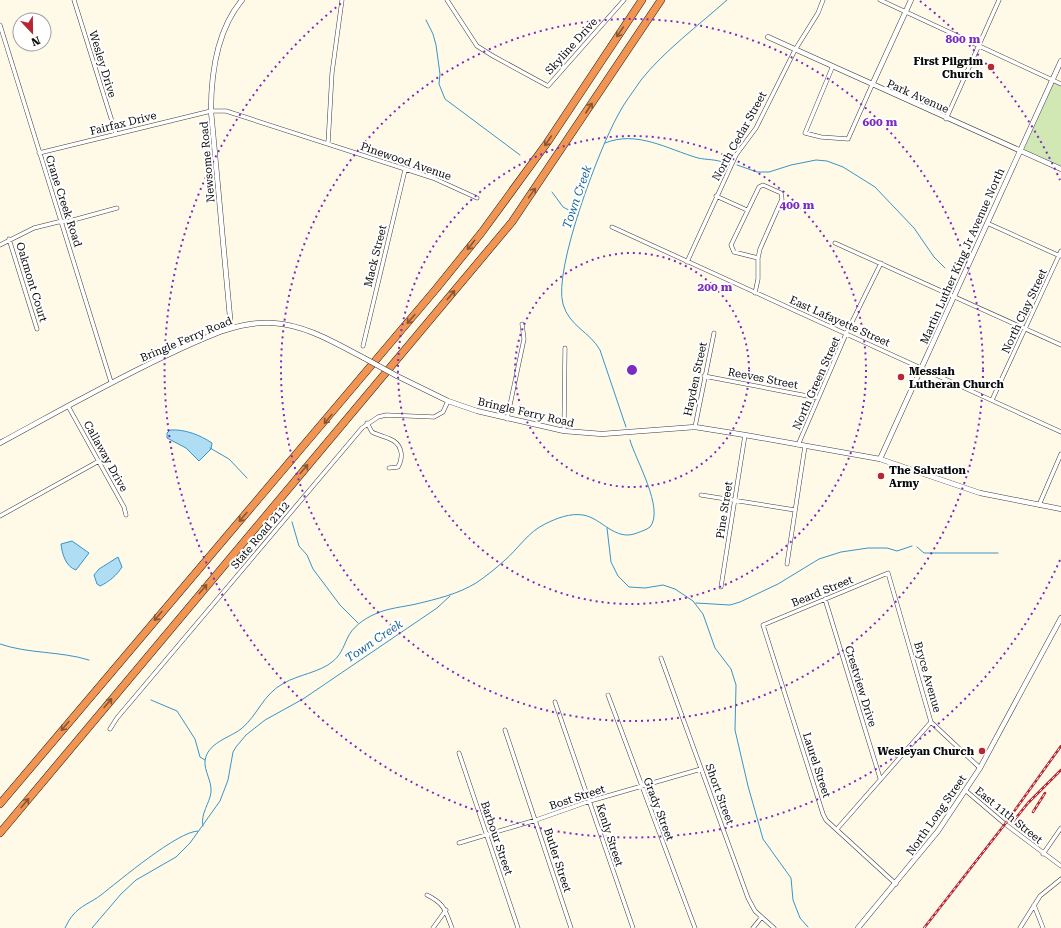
<svg xmlns="http://www.w3.org/2000/svg" width="1061" height="928" font-family="'Roboto Serif',serif">
	<style>
		.green { fill: #d1e7b4 }
		.water { fill: #aeddf4; stroke: #3795ca }
		.lines { fill: none; stroke-linecap: round; stroke-linejoin: round }
		.stream { stroke: #3795ca; stroke-width: 1 }
		.minor-casing { stroke: #3d3d3d; stroke-width: 4.5 }
		.tertiary-casing { stroke: #3d3d3d; stroke-width: 5.5 }
		.motorway-casing { stroke: #1b1b1b; stroke-width: 8 }
		.minor { stroke: #fff; stroke-width: 3.5 }
		.tertiary { stroke: #fff; stroke-width: 4.5 }
		.motorway { stroke: #f29553; stroke-width: 7 }
		.rail-casing { stroke: #b72633; stroke-width: 2.5 }
		.rail { stroke: #fff; stroke-width: 1; stroke-dasharray: 3; stroke-linecap: butt }
		.tertiary-bridge-casing { stroke: #3d3d3d; stroke-width: 5.5; stroke-linecap: butt }
		.tertiary-bridge { stroke: #fff; stroke-width: 4.5 }
		.oneway { stroke: #8a5632 }
		.ring { fill: none; stroke: #7b2cbf; stroke-width: 2; stroke-dasharray: 2 4 }
		.poi-dot { fill: #b72633; stroke: #fff; stroke-width: 1.5 }
		.labels { text-anchor: middle; stroke-width: 4; stroke-linejoin: round; paint-order: stroke }
		.street-label { font-size: 11px; fill: #0a0a0a; stroke: #fff }
		.poi-label { font-size: 11px; font-weight: bold; fill: #0a0a0a; stroke: #fff; text-anchor: end }
		.water-label { font-size: 12px; font-style: italic; fill: #186598; stroke: #fff }
		.centre { fill: #7b2cbf; stroke: #fff; stroke-width: 2 }
		.ring-label { font-size: 12px; text-anchor: middle; font-weight: bold; fill: #7b2cbf; stroke: #fff; stroke-width: 4; stroke-linejoin: round; paint-order: stroke }
	</style>
	<rect width="100%" height="100%" fill="#fff9e8"/>
	<path class="green" d="M1052,80l9,4v85l-42,-18z"/>
	<path class="water" d="M170,430c15,-1 30,5 42,13l-1,6 -12,12 -13,-13 -19,-10v-5z
		M72,541l17,12 -13,17c-10,-3 -14,-16 -15,-26z
		M118,557l4,10c-5,8 -13,15 -22,19l-3,-2 -3,-9 5,-6z"/>
	<g class="lines">
		<path class="stream" d="M426,20l7,14 3,11 4,29 -1,10 6,15 75,56
			M605,143c32,-13 62,6 93,15 9,2 18,1 27,5
			M737,165l20,7h12l22,-7 25,-5 11,1 16,6 32,20 39,41 20,29 11,11
			M552,192l11,15 15,8
			M626,427l-26,-77c-10,-18 -31,-24 -37,-46 -10,-34 36,-155 55,-189 6,-12 15,-23 23,-35 23,-29 58,-55 86,-80
			M210,448l19,11 18,19
			M292,522l7,24 8,9 6,14 27,36 18,18
			M607,528l4,34 7,14 11,11 16,1 18,-3 12,4 18,12 10,13 12,34 16,21 5,16 -1,45 13,56 15,53 28,39 2,22 7,18 8,9
			M917,547l7,6h74
			M696,603l34,2 10,-3 38,-18 41,-25 22,-7 27,-4h19l10,3 15,-5
			M0,644c29,10 60,7 89,16
			M151,700l26,11 18,28 5,18 5,3
			M203,826c-3,-12 7,-23 8,-34 1,-11 -7,-21 -6,-31 2,-18 24,-23 36,-32 18,-15 21,-34 43,-46 14,-8 36,-11 48,-21 8,-6 11,-14 15,-23 5,-12 17,-20 28,-25 13,-6 28,-7 41,-10 21,-5 42,-10 60,-21 9,-6 19,-14 28,-22 14,-12 24,-29 41,-37 12,-6 25,-11 38,-9 19,3 32,27 54,18 5,-2 9,-3 13,-6 15,-18 -15,-68 -20,-87
			M65,928c2,-4 5,-10 8,-13 7,-9 19,-13 28,-20 18,-14 77,-64 97,-64
			M92,928l29,-34 15,-14 40,-23 14,-14 30,-42 8,-21 5,-28 3,-5 10,-12 19,-15 38,-21 134,-91 13,-12"/>
		<defs>
			<path id="minor" d="M74,0l42,134
				M447,0l30,46 16,10 55,30 76,-86
				M880,0l181,84
				M0,25l111,357
				M832,68l-27,65 16,4 27,2 24,-54
				M946,119l53,-119
				M328,144l4,-71 10,-73
				M39,153l172,-42h15l207,67 44,20
				M716,196l31,14
				M987,223l73,33
				M612,227l449,205
				M9,239l28,90
				M835,243l226,102
				M0,245l34,-17 28,-7 4,1 51,-14
				M687,262l49,-107 20,-27 39,-78 23,-37 5,-13
				M755,293l3,-14v-21l2,-9 22,-50 -1,-6 -18,-8 -4,2 -28,58 3,7 24,6
				M363,346l42,-176
				M704,376l114,22
				M992,400l69,-149
				M68,406l56,101 2,8
				M507,419l17,-80 -2,-15
				M367,423l5,9c11,6 26,5 29,20 1,6 0,10 -3,15l-9,1
				M695,427l19,-94
				M564,431l1,-83
				M798,445l48,-111 35,-71
				M701,495l94,15
				M1039,505l22,-51
				M0,516l99,-55
				M787,564l18,-118
				M721,587l24,-152
				M825,599l55,179
				M661,658l87,240 7,13 19,17
				M608,695l87,233
				M555,702l78,226
				M110,729l7,-11 245,-290 16,-11 8,-2 48,2 9,-5 5,-11
				M505,730l66,198
				M459,753l59,175
				M965,790l40,34 56,42
				M837,829l94,-107
				M459,843l77,-23 54,-19 111,-32
				M1043,854l18,-26
				M896,884l-70,-64 -3,-6 -60,-189 125,-52 43,149 49,46
				M427,895c18,9 18,15 25,33
				M1034,905l9,23
				M433,928l13,-18
				M753,928l8,-10
				M1020,928l20,-32 21,-17"/>
			<path id="tertiary" d="M768,37l293,132
				M872,85l39,-85
				M231,328l-20,-217c0,-38 6,-81 31,-111
				M397,376l51,25 29,10 87,20 38,3 93,-7 50,8 135,24 100,34 81,16
				M0,443c59,-32 117,-65 178,-93 30,-14 61,-29 95,-27 33,2 62,20 91,35
				M880,459l181,-398
				M858,928l80,-97 42,-63 81,-150"/>
			<path id="motorway" d="M0,804l436,-515 46,-57 65,-89 95,-143
				M0,833l512,-611 149,-222"/>
		</defs>
		<use href="#minor" class="minor-casing"/>
		<use href="#tertiary" class="tertiary-casing"/>
		<use href="#motorway" class="motorway-casing"/>
		<use href="#minor" class="minor"/>
		<use href="#tertiary" class="tertiary"/>
		<use href="#motorway" class="motorway"/>
		<defs>
			<path id="rail" d="M1033,812l12,-19
				M1012,823l16,-20 33,-33
				M924,928l81,-104 56,-78"/>
		</defs>
		<use href="#rail" class="rail-casing"/>
		<use href="#rail" class="rail"/>
		<defs>
			<path id="tertiary-bridge" d="M364,358l33,18"/>
		</defs>
		<use href="#tertiary-bridge" class="tertiary-bridge-casing"/>
		<use href="#tertiary-bridge" class="tertiary-bridge"/>
	</g>
	<defs><path id="oneway-shaft" d="M-6 0H5M1.5-3L5.5 0L1.5 3" fill="none" stroke-width="1.6" stroke-linecap="round" stroke-linejoin="round"/></defs>
	<g class="oneway">
		<use href="#oneway-shaft" transform="translate(620 32) rotate(124)"/>
		<use href="#oneway-shaft" transform="translate(589 108) rotate(-57)"/>
		<use href="#oneway-shaft" transform="translate(548 141) rotate(124)"/>
		<use href="#oneway-shaft" transform="translate(532 193) rotate(-55)"/>
		<use href="#oneway-shaft" transform="translate(471 245) rotate(129)"/>
		<use href="#oneway-shaft" transform="translate(451 295) rotate(-50)"/>
		<use href="#oneway-shaft" transform="translate(411 319) rotate(130)"/>
		<use href="#oneway-shaft" transform="translate(328 419) rotate(130)"/>
		<use href="#oneway-shaft" transform="translate(304 469) rotate(-50)"/>
		<use href="#oneway-shaft" transform="translate(243 517) rotate(131)"/>
		<use href="#oneway-shaft" transform="translate(203 589) rotate(-50)"/>
		<use href="#oneway-shaft" transform="translate(158 616) rotate(131)"/>
		<use href="#oneway-shaft" transform="translate(108 703) rotate(-50)"/>
		<use href="#oneway-shaft" transform="translate(65 726) rotate(130)"/>
		<use href="#oneway-shaft" transform="translate(25 803) rotate(-50)"/>
	</g>
	<g class="ring">
		<circle cx="632" cy="370" r="117"/>
		<circle cx="632" cy="370" r="234"/>
		<circle cx="632" cy="370" r="351"/>
		<path d="M1060 560A468 468 0 1 1 344 1M920 1A468 468 0 0 1 1060 180"/>
	</g>
	<g class="poi-dot">
		<circle cx="991" cy="67" r="4"/>
		<circle cx="901" cy="377" r="4"/>
		<circle cx="881" cy="476" r="4"/>
		<circle cx="982" cy="751" r="4"/>
	</g>
	<g class="labels">
		<g class="street-label">
			<text transform="translate(571 46) rotate(-48)" y="4">Skyline Drive</text>
			<text transform="translate(103 64) rotate(73)" y="4">Wesley Drive</text>
			<text transform="translate(918 96) rotate(24)" y="4">Park Avenue</text>
			<text transform="translate(123 123) rotate(-14)" y="4">Fairfax Drive</text>
			<text transform="translate(739 136) rotate(-61)" y="4">North Cedar Street</text>
			<text transform="translate(406 161) rotate(19)" y="4">Pinewood Avenue</text>
			<text transform="translate(207 162) rotate(-95)" y="4">Newsome Road</text>
			<text transform="translate(64 201) rotate(72)" y="4">Crane Creek Road</text>
			<text transform="translate(375 256) rotate(-76)" y="4">Mack Street</text>
			<text transform="translate(962 256) rotate(-66)" y="4">Martin Luther King Jr Avenue North</text>
			<text transform="translate(32 282) rotate(73)" y="4">Oakmont Court</text>
			<text transform="translate(1024 311) rotate(-65)" y="4">North Clay Street</text>
			<text transform="translate(840 321) rotate(24)" y="4">East Lafayette Street</text>
			<text transform="translate(186 339) rotate(-23)" y="4">Bringle Ferry Road</text>
			<text transform="translate(763 378) rotate(11)" y="4">Reeves Street</text>
			<text transform="translate(695 379) rotate(-78)" y="4">Hayden Street</text>
			<text transform="translate(816 383) rotate(-66)" y="4">North Green Street</text>
			<text transform="translate(526 412) rotate(13)" y="4">Bringle Ferry Road</text>
			<text transform="translate(106 456) rotate(61)" y="4">Callaway Drive</text>
			<text transform="translate(724 510) rotate(-81)" y="4">Pine Street</text>
			<text transform="translate(260 535) rotate(-50)" y="4">State Road 2112</text>
			<text transform="translate(822 591) rotate(-22)" y="4">Beard Street</text>
			<text transform="translate(928 677) rotate(74)" y="4">Bryce Avenue</text>
			<text transform="translate(861 686) rotate(73)" y="4">Crestview Drive</text>
			<text transform="translate(817 765) rotate(72)" y="4">Laurel Street</text>
			<text transform="translate(720 794) rotate(70)" y="4">Short Street</text>
			<text transform="translate(577 797) rotate(-18)" y="4">Bost Street</text>
			<text transform="translate(659 809) rotate(69)" y="4">Grady Street</text>
			<text transform="translate(936 815) rotate(-55)" y="4">North Long Street</text>
			<text transform="translate(1009 815) rotate(39)" y="4">East 11th Street</text>
			<text transform="translate(610 835) rotate(72)" y="4">Kenly Street</text>
			<text transform="translate(497 838) rotate(71)" y="4">Barbour Street</text>
			<text transform="translate(558 860) rotate(72)" y="4">Butler Street</text>
		</g>
		<g class="poi-label">
			<text x="983" y="65">First Pilgrim<tspan x="983" dy="13">Church</tspan></text>
			<text x="909" y="375" text-anchor="start">Messiah<tspan x="909" dy="13">Lutheran Church</tspan></text>
			<text x="889" y="474" text-anchor="start">The Salvation<tspan x="889" dy="13">Army</tspan></text>
			<text x="974" y="755">Wesleyan Church</text>
		</g>
		<g class="water-label">
			<text transform="translate(577 197) rotate(-71)" y="4">Town Creek</text>
			<text transform="translate(374 641) rotate(-34)" y="4">Town Creek</text>
		</g>
	</g>
	<circle cx="632" cy="370" r="6" class="centre"/>
	<g class="ring-label">
		<text x="963" y="43">800 m</text>
		<text x="880" y="126">600 m</text>
		<text x="797" y="209">400 m</text>
		<text x="715" y="291">200 m</text>
	</g>
	<g transform="translate(32 32) rotate(158)"><circle r="19" fill="#ffffff" stroke="#9d9d9d"/>
	<path d="M0-3L7 15L0 10L-7 15Z" fill="#b72633"/>
	<text y="-6" font-size="11" font-weight="bold" text-anchor="middle" fill="#0a0a0a">N</text>
	</g>
</svg>
